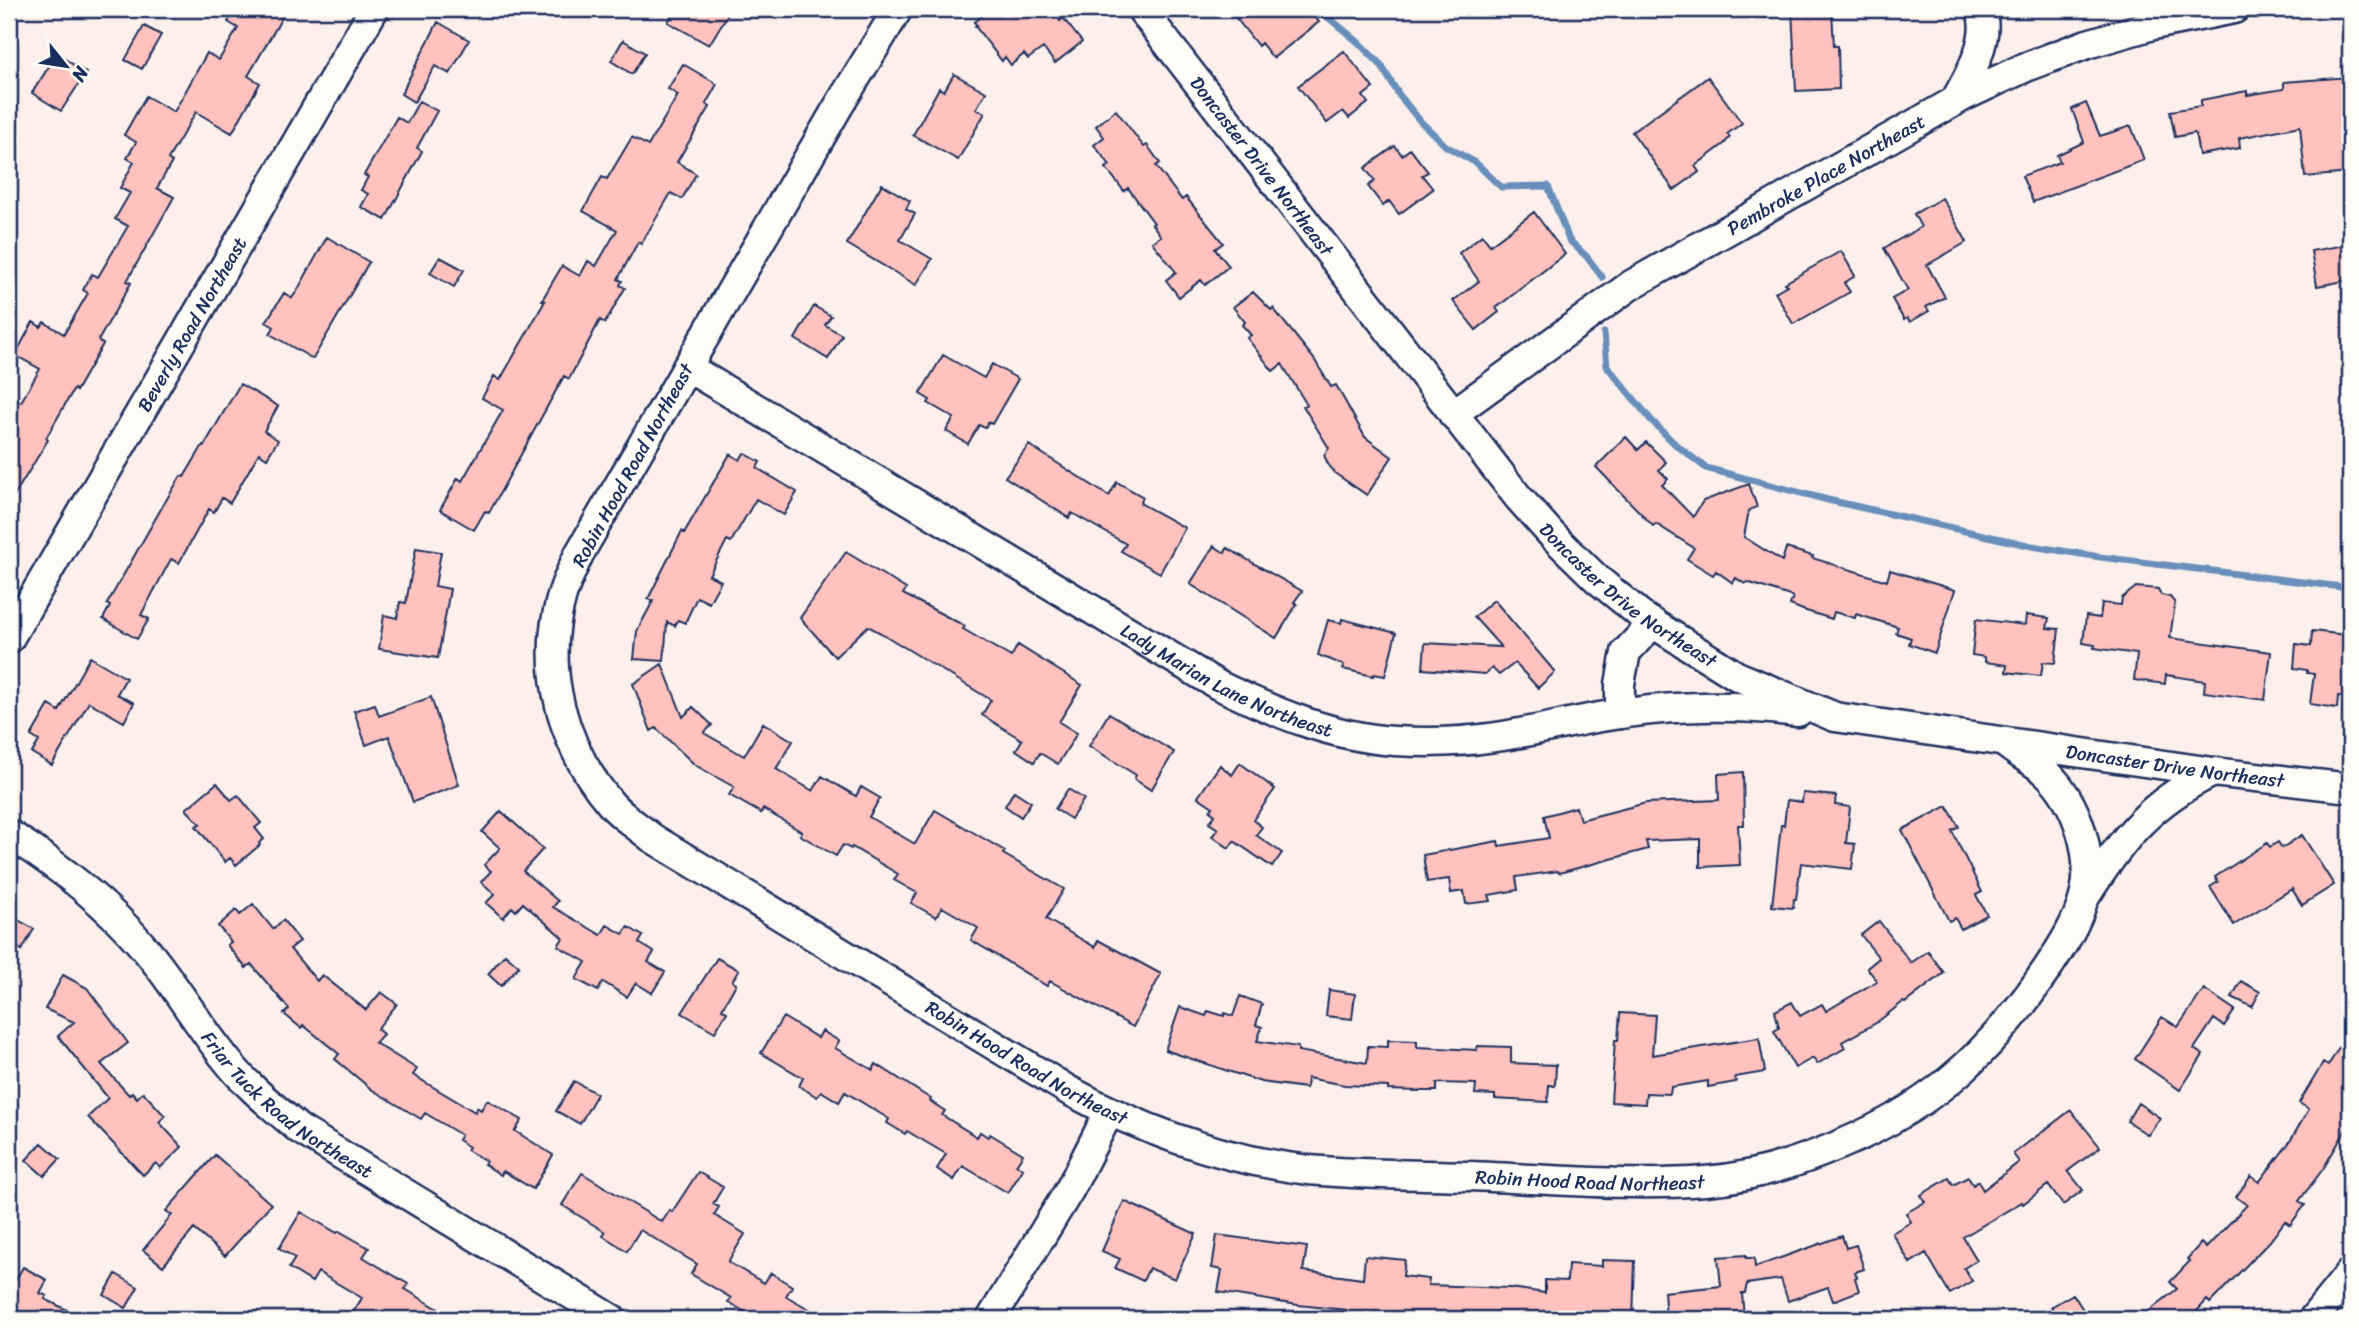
<svg xmlns="http://www.w3.org/2000/svg" width="2359" height="1328" font-family="Sriracha,sans-serif">
	<style>
		.lines { fill: none; stroke-linecap: round; stroke-linejoin: round }
		.stream { stroke: #688fbb; stroke-width: 7 }
		.building { fill: #ffc2be; stroke: #1b2f5e; stroke-width: 2 }
		.minor-casing { stroke: #1b2f5e; stroke-width: 33 }
		.minor { stroke: #fdfcf7; stroke-width: 28 }
		.labels { text-anchor: middle; stroke-width: 6; stroke-linejoin: round; paint-order: stroke }
		.street-label { font-size: 19px; fill: #1b2f5e; stroke: #fdfcf7 }
	</style>
	<rect width="100%" height="100%" fill="#fdf0ec"/>
	<filter id="ink" filterUnits="userSpaceOnUse"><feTurbulence type="fractalNoise" baseFrequency=".0143" numOctaves="2"/><feDisplacementMap in="SourceGraphic" scale="14" xChannelSelector="R" yChannelSelector="G"/><feConvolveMatrix kernelMatrix="1 2 1 2 8 2 1 2 1" color-interpolation-filters="sRGB"/></filter>
	<g filter="url(#ink)">
		<g class="lines">
			<path class="stream" d="M1318,9l39,32 24,24 18,30 22,27 25,24 30,17 25,24 47,-1 21,54 18,17 15,20
				M1604,333l3,33 44,54 24,24 31,24 122,32 204,46 68,11 250,31"/>
		</g>
		<path class="building" d="M236,9h51l-39,67 12,7 -28,50 -36,-21 -28,47 4,3 -15,26 17,9 -47,84 4,2 -33,58 5,3 -27,47 -2,-2 -28,49 2,2 -39,64v-109l12,7 19,-33 -25,-14 18,-33 8,5 3,-5 20,12 24,-41 -5,-3 9,-16 6,3 30,-51 -13,-7 15,-26 -10,-5 14,-26 -7,-4 9,-16 -12,-7 22,-39 28,16 33,-59 12,7 19,-32 -10,-6z
			M675,9h56l-22,36 -41,-23z
			M991,9h59l10,12 3,-3 19,24 -27,21 -12,-15 -15,11 -4,-5 -13,11 -6,-8 -3,4 -27,-35 2,-1 -3,-3z
			M1229,9h79l11,13 -46,36 -12,-15 -3,3z
			M1792,9h27v3l13,-1 2,35h4l1,43 -43,2z
			M438,22l31,18 -19,34 -15,-8 -21,36 -13,-8z
			M144,26l17,9 -19,34 -17,-9z
			M623,40l22,13 -13,21 -21,-13z
			M1344,51l29,37 -10,8 5,7 -19,15 -6,-7 -16,12 -29,-37z
			M57,54l29,19 -25,38 -29,-18z
			M683,64l34,20 -11,20 4,3 -33,55 19,12 -14,25 -11,-6 -30,51 -3,-2 -20,37 4,2 -2,4 5,3 -20,35 -5,-3 -31,59 -5,-3 -75,137 -4,-2 -11,19 -34,-20 18,-32 4,3 41,-71 -21,-12 12,-22 6,4 45,-79 -3,-1 20,-34 18,10 8,-15 8,5 21,-36 -34,-19 19,-34 5,2 25,-42 16,9 30,-51 -10,-6z
			M954,74l32,18 -10,17 9,4 -27,47 -45,-25 26,-47 5,3z
			M1708,77l34,46 -15,11 3,3 -6,7 -29,22 4,6 -25,18 -42,-58z
			M2350,77v96l-45,4 -5,-51 -61,12 1,10 -41,7 -4,-22 -20,4 -5,-26 31,-5v-6l46,-9v4l37,-6v-7z
			M419,101l18,10 -20,37 5,3 -37,69 -24,-13 7,-13 -7,-4 7,-13 -4,-2 33,-58 10,6z
			M2086,103l14,33 31,-10 13,34 -111,42 -11,-26 38,-14 -3,-7 27,-13 -12,-33z
			M1116,110l28,37 3,-2 13,18 -4,3 26,34 4,-3 37,46 -8,6 14,17 -24,19 -4,-5 -22,17 -13,-17 10,-8 -24,-30 9,-6 -9,-12 2,-1 -26,-35 -4,3 -18,-23 4,-3 -16,-20 10,-8 -8,-11z
			M1395,146l7,9 8,-6 18,23 -6,3 11,14 -34,25 -10,-13 -6,5 -15,-20 7,-5 -10,-13z
			M882,184l28,17 -4,8 9,5 -15,26 32,19 -16,26 -69,-41z
			M1942,198l25,44 -40,23 18,32 -19,10 3,4 -19,11 -3,-4 -3,2 -12,-21 16,-9 -24,-42 37,-21 -7,-13z
			M1534,212l31,42 -69,54 3,4 -23,18 -23,-29 26,-20 -20,-28 23,-18 8,10z
			M327,237l42,25 -56,97 -43,-25 4,-7 -8,-5 18,-29 8,5 5,-7z
			M2350,244v36l-33,6 -6,-35z
			M1841,251l14,25 -11,7 6,9 -57,32 -18,-32 12,-7 -2,-2z
			M440,257l24,13 -10,17 -24,-14z
			M1253,292l18,18 2,-2 41,51 17,28 5,-2 29,52 27,20 -25,38 -31,-21 -8,-10 -4,-9 5,-7 -26,-42 4,-1 -25,-41 -9,7 -26,-33 4,-3 -9,-10 3,-3 -12,-15z
			M814,306l17,10 -6,9 17,10 -14,24 -33,-20z
			M943,355l41,23 8,-14 26,15 -26,45 -4,-2 -3,6 -6,-3 -11,19 -22,-13 8,-13 -26,-15 2,-3 -10,-6z
			M240,384l38,22 -14,25 14,9 -11,18 -8,-5 -29,50 -8,-5 -8,14 -5,-3 -30,54 -8,-4 -30,56 8,4 -12,20 -34,-20 7,-13 -3,-2 55,-97 19,-31 3,1 19,-32 1,1z
			M1626,437l12,13 8,-8 20,20 -7,8 9,9 -6,6 31,32 10,-16 46,-17 8,23 -8,3 -5,27 38,24 4,-13 27,8 -1,2 75,23 3,-11 65,20 -20,63 -26,-9 2,-6 -15,-5 2,-6 -42,-13 -1,4 -21,-6 -2,7 -29,-9 -13,-5 3,-8 -46,-15 -2,2 -9,-6 -3,5 -17,-12 -3,4 -26,-16 7,-11 -38,-24 -3,2 -57,-59z
			M1029,445l80,51 8,-14 26,15 -3,6 45,25 -25,45 -39,-22 5,-7 -54,-31 -3,5 -64,-41z
			M744,453l16,9 -3,6 40,24 -13,23 -28,-16 -25,43 -4,-2 -18,35 12,6 -12,22 -12,-6 -12,26 -7,-3 -3,6 -8,-4 -3,39 -30,-2 3,-28 16,-30 -5,-2 34,-68 2,2 46,-79 10,6z
			M1214,546l11,7 2,-5 75,43 -8,11 3,2 -21,34 -86,-54z
			M416,548l25,4 -6,34 15,3 -12,69 -59,-9 5,-34 13,3 3,-16 6,1z
			M846,552l60,37 -3,5 62,32 -2,3 48,28 7,-12 64,40 -23,37 18,11 -19,31 -18,-11 -6,9 -18,-12 6,-10 -40,-25 9,-15 -110,-67 -13,-7 -33,31 -35,-39z
			M2136,587l22,2 3,6 9,2 5,6 -5,35 101,14 -6,48 -61,-8 1,-11 -39,-6 -1,9 -31,-4 3,-26 -43,-6 1,-3 -12,-2 3,-27 14,2 2,-15 19,2 1,-7z
			M1494,600l61,72 -17,16 -23,-25 -16,12 -7,-7 -7,6 -62,-5 2,-26 76,4 -27,-30z
			M2026,615l23,3 -2,10 12,1 -4,34 -12,-1 -2,14 -35,-4 1,-7 -22,-3v-5l-13,-2 4,-36 49,6z
			M1342,619l54,14 -11,43 -11,-2 -1,2 -30,-7 1,-4 -26,-10 10,-35 13,3z
			M2312,631l34,4 -1,13 5,1v49l-12,-2 -1,12 -27,-4 4,-30 -7,-1v-3l-13,-2 2,-24 15,2z
			M90,657l36,21 -9,16 17,9 -10,19 -35,-20 -37,63 -20,-12 7,-12 -8,-5 18,-31 10,6z
			M662,664l21,53 10,-10 19,18 -8,8 40,23 19,-33 30,18 -17,28 37,22 9,-15 34,20 5,-9 19,11 -11,19 46,27 20,-34 70,41 -2,3 61,35 -18,30 49,28 3,-7 63,34 -28,53 -83,-46 -3,5 -76,-46 7,-12 -36,-21 -6,10 -25,-14 6,-10 -23,-13 4,-6 -46,-27 -1,2 -8,-4 -7,11 -36,-21 2,-3 -39,-23 -2,4 -32,-18 5,-8 -39,-22 -39,-37 -5,3 -18,-47z
			M431,697l28,88 -46,17 -24,-66 -23,9 -12,-34 21,-7 4,12z
			M1109,713l65,39 -23,38 -17,-11 2,-4 -47,-29z
			M1240,763l35,26 -22,31 9,7 -6,8 26,18 -10,14 -38,-26 -5,7 -17,-12 6,-7 -9,-6 6,-8 -5,-4 3,-4 -15,-10 22,-32 12,10z
			M1743,772l1,53h-6l2,40 -40,2v-28l-54,2 2,8 -89,24 -1,-2 -42,6 2,13 -29,5 2,6 -25,3 -2,-13 -13,2 -2,-14 -22,3 -4,-27 75,-14 1,5 50,-8 -5,-22 32,-9 4,13 66,-17 73,-3 -1,-26z
			M217,783l14,17 7,-5 23,28 -6,5 9,11 -5,4 1,2 -24,20 -6,-7 -5,4 -29,-36 4,-2 -14,-15z
			M1068,789l16,10 -13,20 -16,-10z
			M1014,791l17,11 -10,15 -16,-11z
			M1803,793l33,3 -1,9 15,2 -4,36 9,1 -3,25 -51,-6 -5,36h-2l-1,9 -21,-2 9,-81h3l3,-25 15,2z
			M1947,806l12,21 -7,4 30,61 -6,3 11,20 -26,14 -6,-11 -6,3 -47,-91z
			M501,811l42,38 -20,22 35,30 -5,6 48,28 6,-10 16,9 5,-7 15,9 -4,7 15,9 -6,10 17,10 -13,21 -16,-10 -9,14 -24,-15 -5,9 -22,-12 10,-17 -28,-16 5,-8 -40,-35 -7,8 -4,-4 -9,11 -17,-15 9,-9 -14,-12 10,-11 -7,-6 16,-17 -18,-16z
			M2302,835l32,50 -32,20 -10,-16 -58,36 -24,-38 8,-5 -3,-5 52,-34 3,4 8,-5 4,6z
			M253,904l20,25 10,-9 17,21 -10,8 27,32 5,-6 44,35 15,-18 16,12 -20,25 6,5 -8,9 42,26 -4,6 62,37 2,-5 4,3 6,-10 35,20 -7,11 38,24 -20,34 -30,-18 -2,4 -17,-11 2,-3 -19,-11 2,-3 -11,-7 3,-5 -36,-22 -4,6 -50,-30 -36,-30 4,-5 -36,-29 -2,3 -17,-14 5,-5 -38,-45 -5,4 -19,-23 4,-3 -13,-16 18,-16 4,5z
			M9,915l25,14 -12,21 -13,-8z
			M1879,921l32,42 17,-12 16,22 -39,30 -2,-1 -27,21 -34,19 3,6 -28,16 -4,-6 -18,10 -21,-37 5,-3 -4,-17 17,-9 8,14 22,-12 4,7 51,-30 -10,-13 12,-10 -18,-23z
			M505,954l14,12 -18,20 -13,-12z
			M717,958l22,12 -7,11 4,3 -14,25 5,3 -12,20 -33,-19z
			M63,975l24,13 41,55 -27,21 28,31 3,-3 5,6 6,-6 22,24 -6,6 23,25 -22,21 -4,-5 -13,12 -55,-58 20,-19 -50,-62 16,-14 -29,-13z
			M2241,981l19,11 -8,15 -20,-10z
			M2204,989l31,21 -11,16 -10,-7 -20,30 9,6 -23,35 -45,-31 27,-42 16,10z
			M1329,990l26,4 -3,25 -26,-3z
			M1240,996l22,8 -6,21 6,2 -5,14 41,6v4l69,12 1,-17 20,1v-7l29,1v6l60,3v-4l34,1v16l45,2 -1,21 -6,-1 -1,17 -53,-3v-4l-20,-1 1,-10 -39,-1v8h-17l-32,-1v-3l-43,-2 -38,-7 -1,10 -45,-6 -96,-32 15,-43 26,9 2,-5 16,5 1,-3 8,3z
			M1620,1013l35,2 -3,40 107,-17 6,34 -30,5 1,5 -28,5v-6l-37,6 -1,7 -24,-1 -1,11 -34,-2 4,-62h3z
			M783,1017l35,21 4,-7 17,10 -4,7 38,22 3,-6 55,35 -1,2 15,10 -3,4 35,22 3,-5 8,5 2,-3 33,20 -7,11 7,4 -15,24 -45,-27 -9,14 -17,-11 9,-15 -39,-23 -2,3 -18,-11 2,-4 -44,-27 -6,10 -18,-11 -4,6 -18,-11 4,-8 -42,-25z
			M2350,1029v94l-27,46 -24,32 6,4 -15,20 -5,-4 -15,20 -60,62 -3,-3 -17,19h-51l38,-30 -7,-7 20,-21 -3,-2 14,-16 5,5 41,-43 -11,-8 15,-21 8,6 30,-39 20,-34 -10,-6 24,-40 5,3z
			M574,1081l23,13 -17,30 -24,-13z
			M2138,1103l22,15 -12,17 -21,-14z
			M2071,1110l29,37 -32,24 15,19 -20,15 -15,-20 -25,19 -1,-2 -59,35 14,23 -13,8 8,13 -22,13 -24,-41 -16,10 -18,-30 19,-11 -5,-9 19,-11 -4,-7 28,-17 4,7 15,-8 5,8 5,-4 5,9 36,-28 -6,-8z
			M42,1143l18,16 -16,17 -18,-16z
			M215,1155l56,49 -46,52 -31,-27 -31,37 -20,-16 29,-35 -6,-4z
			M698,1172l25,15 -10,17 6,3 -5,8 31,19 -17,28 36,21 7,-10 21,13 -6,10 41,23h-70l-29,-17 3,-4 -40,-24 6,-10 -57,-34 -13,21 -24,-15 2,-4 -43,-27 20,-32 80,49 8,-12 2,2z
			M1124,1201l72,33 -21,45 -26,-11 -6,13 -28,-13 5,-9 -18,-8z
			M301,1212l36,21 2,-2 30,17 -6,9 45,27 -3,5 50,30h-106l13,-21 -44,-26 -6,10 -23,-14 6,-10 -16,-10z
			M1217,1235l90,12 -4,24 60,8 2,-23 40,4 -2,16 26,3 -1,6 83,3 34,5v-13l22,1 1,-17 34,2v-6l33,1 -2,58 -288,-1 1,-8 -48,-5 -80,-13 4,-22 -10,-2z
			M1842,1236l4,12 10,-3 8,24 -9,3 2,5 -2,1 4,13 -26,10 -5,-14 -40,14 -7,-22 -34,5 -2,9h-3l2,26h-78l-2,-27 57,-6 -3,-29 28,-2v3h8l1,9z
			M23,1267l24,13 -7,13 7,3 -2,3 40,20h-64l-12,-6v-36l6,4z
			M116,1274l22,13 -12,21 -22,-13z
			M2073,1294l16,25h-31l-7,-12z"/>
		<g class="lines">
			<defs>
				<g id="minor">
					<path id="s1" d="M898,9l-60,98 -259,447c-6,14 -14,29 -18,45 -20,72 2,149 50,205 11,13 28,23 41,34l416,252c76,41 154,70 241,80 53,5 108,4 161,6 78,3 158,11 235,5 41,-3 79,-14 117,-29 102,-39 165,-93 225,-183 14,-21 31,-47 37,-72 11,-41 -7,-95 -37,-124 -13,-12 -30,-19 -43,-31"/>
					<path id="s2" d="M1141,9l377,488 34,38 45,44 49,40 91,57 98,41 378,55 137,16"/>
					<path d="M1955,101c13,-23 38,-65 25,-92"/>
					<path id="s3" d="M687,367l531,318c56,27 114,52 177,56 33,2 68,1 101,-4 44,-6 87,-19 131,-24 56,-8 114,-8 171,-1"/>
					<path id="s4" d="M1453,414l178,-129 333,-189 62,-29 61,-23 66,-19 81,-16"/>
					<path id="s5" d="M9,639l365,-630"/>
					<path d="M1620,714v-30l6,-32 27,-29"/>
					<path id="s6" d="M9,834c51,33 98,69 138,117 29,35 52,76 82,112 20,25 46,45 70,66l313,190"/>
					<path d="M2085,897c36,-57 65,-95 128,-125"/>
					<path d="M991,1319l79,-130 39,-77"/>
					<path d="M2313,1319l37,-46"/>
				</g>
			</defs>
			<use href="#minor" class="minor-casing"/>
			<use href="#minor" class="minor"/>
		</g>
	</g>
	<g class="labels">
		<g class="street-label">
			<text dy="7" stroke="none"><textPath href="#s2" startOffset="198">Doncaster Drive Northeast</textPath></text>
			<text dy="7" stroke="none"><textPath href="#s4" startOffset="444">Pembroke Place Northeast</textPath></text>
			<text dy="7" stroke="none"><textPath href="#s5" startOffset="364">Beverly Road Northeast</textPath></text>
			<text transform="translate(632 465) rotate(-61)" y="7">Robin Hood Road Northeast</text>
			<text dy="7" stroke="none"><textPath href="#s2" startOffset="765">Doncaster Drive Northeast</textPath></text>
			<text dy="7" stroke="none"><textPath href="#s3" startOffset="625">Lady Marian Lane Northeast</textPath></text>
			<text dy="7" stroke="none"><textPath href="#s2" startOffset="1351">Doncaster Drive Northeast</textPath></text>
			<text dy="7" stroke="none"><textPath href="#s1" startOffset="1390">Robin Hood Road Northeast</textPath></text>
			<text dy="7" stroke="none"><textPath href="#s6" startOffset="392">Friar Tuck Road Northeast</textPath></text>
			<text dy="7" stroke="none"><textPath href="#s1" startOffset="1976">Robin Hood Road Northeast</textPath></text>
		</g>
	</g>
	<rect width="2359" height="1328" fill="none" stroke="#fdfcf7" stroke-width="35"/>
	<rect x="18" y="18" width="2324" height="1293" fill="none" stroke="#1b2f5e" stroke-width="2.5" filter="url(#ink)"/>
	<g transform="translate(66 66) rotate(120)" stroke="#fdfcf7" stroke-width="5" paint-order="stroke">
	<path d="M0-5L12 26L0 18L-12 26Z" fill="#1b2f5e"/>
	<text y="-10" font-size="19" font-weight="bold" text-anchor="middle" fill="#1b2f5e">N</text>
	</g>
</svg>
